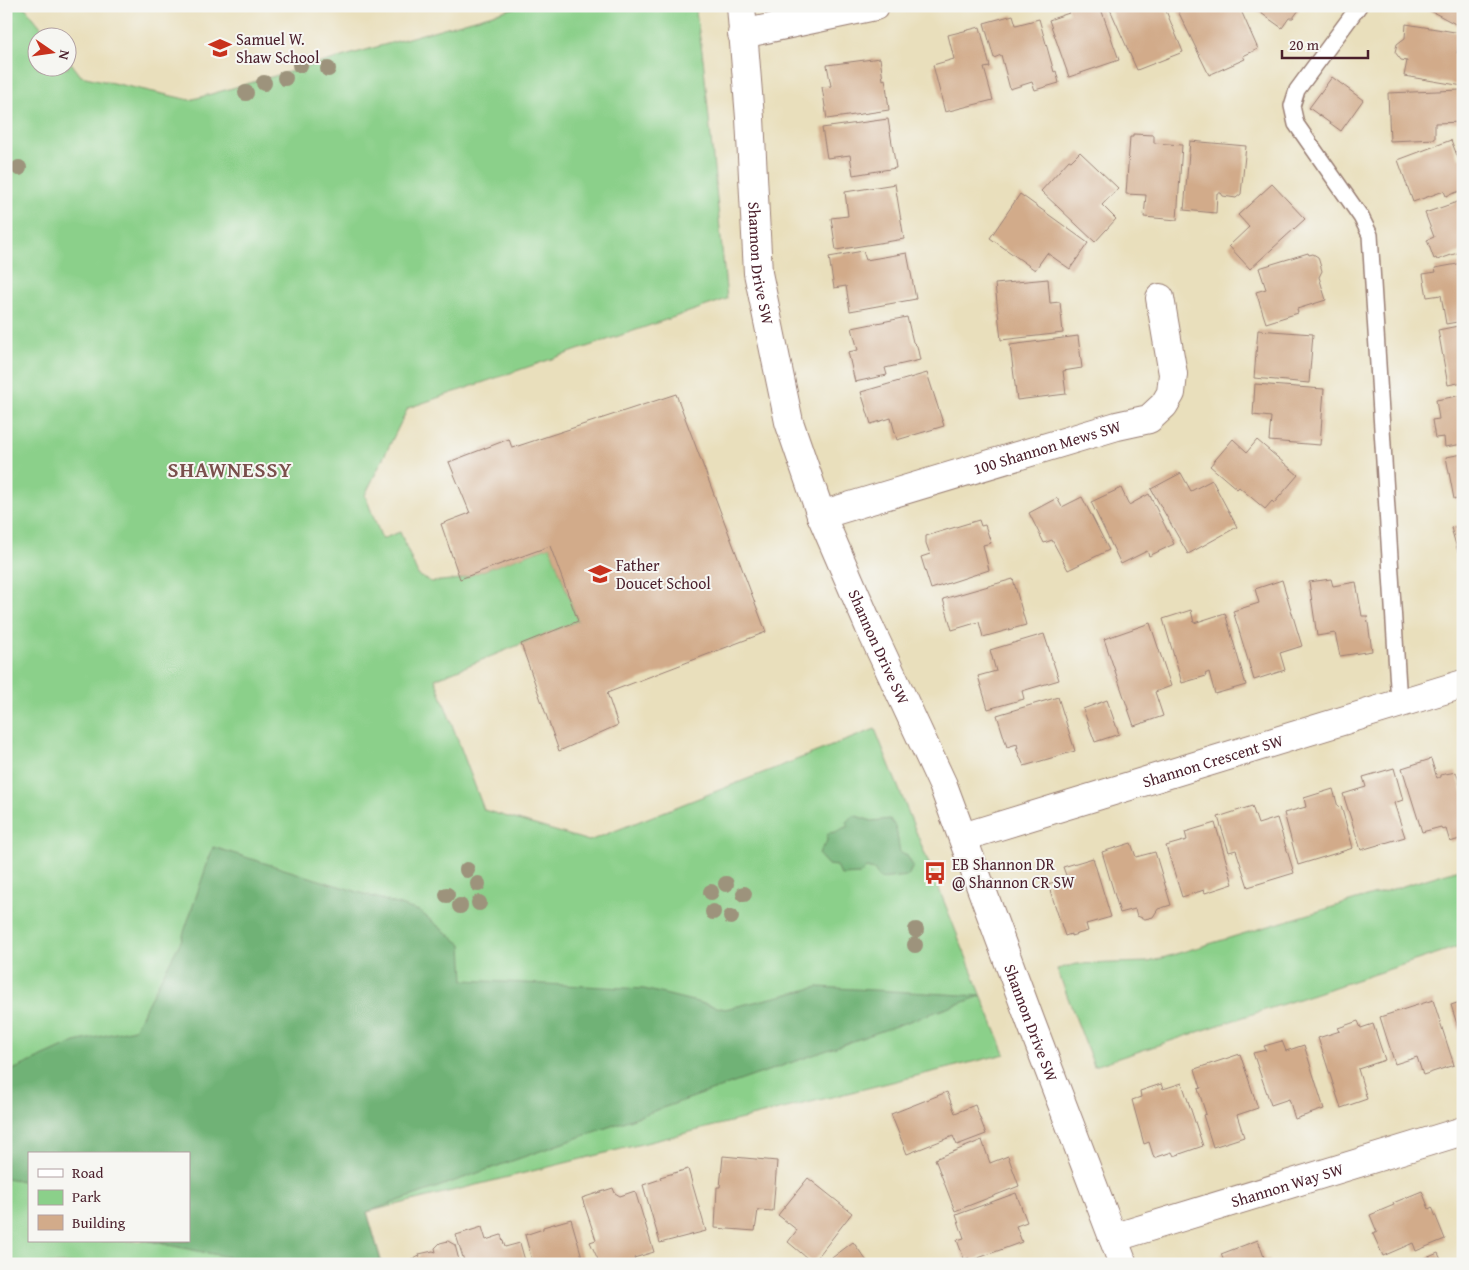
<svg xmlns="http://www.w3.org/2000/svg" width="1469" height="1270" font-family="'Gentium Book Plus',serif">
	<style>
		.green { fill: #8bd08a; stroke: #6a785a; fill-rule: evenodd }
		.forest { fill: #70b276; stroke: #5d6850 }
		.building { fill: #d2ab8a }
		.lines { fill: none; stroke-linecap: round; stroke-linejoin: round }
		.service-casing { stroke: #9a7f74; stroke-width: 18 }
		.minor-casing { stroke: #9a7f74; stroke-width: 30 }
		.service { stroke: #fff; stroke-width: 15 }
		.minor { stroke: #fff; stroke-width: 28 }
		.tree { fill: #9d937c }
		.labels { text-anchor: middle; stroke-width: 4; stroke-linejoin: round; paint-order: stroke }
		.poi-label { font-size: 16px; fill: #4a1f2b; stroke: #f6f6f2; text-anchor: start }
		.street-label { font-size: 16px; fill: #4a1f2b; stroke: #f6f6f2 }
		.district-label { font-size: 21px; font-weight: bold; letter-spacing: 1px; fill: #7a504c; stroke: #f6f6f2 }
	</style>
	<rect width="100%" height="100%" fill="#f6f6f2"/>
	<filter id="ink" filterUnits="userSpaceOnUse"><feTurbulence type="fractalNoise" baseFrequency=".02" numOctaves="2"/><feDisplacementMap in="SourceGraphic" scale="10" xChannelSelector="R" yChannelSelector="G"/><feConvolveMatrix kernelMatrix="1 2 1 2 8 2 1 2 1" color-interpolation-filters="sRGB"/></filter>
	<filter id="wash" filterUnits="userSpaceOnUse"><feTurbulence type="fractalNoise" baseFrequency=".0096" numOctaves="4" result="noise"/><feDisplacementMap in="SourceGraphic" scale="20" xChannelSelector="R" yChannelSelector="G"/><feGaussianBlur stdDeviation="1.12" result="paint"/><feColorMatrix in="noise" values="0 0 0 0 0 0 0 0 0 0 0 0 0 0 0 0 0 1.4 0 .05"/><feComposite in="paint" operator="in"/></filter>
	<g filter="url(#wash)">
		<rect width="100%" height="100%" fill="#e9dfbc"/>
		<path class="green" d="M6,6h18l25,31 -11,1v30h30v-9l13,17 109,24 331,-94h174l8,52 24,241 -319,109 -43,87 17,44 18,-7 18,43 13,7 29,-3 90,-33 28,75 -143,58 49,131 105,31 286,-112 130,325 -638,158 15,52h-376zM29,1154h160v87h-160z
			M1463,868v77l-369,121 -37,-97 20,-5 72,-2z"/>
		<path class="forest" d="M853,815l19,6 18,-2 6,9 4,25 6,1 7,12 -5,10 -28,3 -6,-9 -8,-2 -6,6 -19,1 -5,-9 -8,-1 -9,-10 2,-6 5,-5 2,-11 7,-1 13,-6 -2,-4z
			M213,847l206,64 43,34 2,35 180,9 81,20 93,-22 163,9 -614,216 15,52h-138l-2,-4 -93,-19h40v-87h-160v28l-23,-4v-105l69,-31 59,-13 47,-88z"/>
		<g id="blocks">
			<path class="building" d="M1067,6h33l19,54 -50,17 -20,-57 20,-7z
				M1111,6h53l19,46 -46,18 -28,-63z
				M1215,6l3,6 10,-6h11l19,43 -15,7 2,3 -36,16 -33,-68z
				M1251,6h47l1,4 -6,8h-4l-7,10z
				M1428,6h35v22l-36,-19z
				M1013,15l3,10 23,-6 15,53 2,-1 3,12 -24,7 -3,-8 -22,7 -9,-34 -7,3 -10,-35z
				M1406,24l55,9 -4,20 6,1v32l-59,-10 3,-15 -6,-1 -6,-8 2,-8 8,-6z
				M980,27l10,40 -6,1 9,32 -48,12 -12,-47 21,-6 -6,-24z
				M880,58l3,22 2,-1 1,6 3,25 -62,9 -5,-32 9,-1 -4,-21z
				M1332,77l31,23 -22,31 -32,-23z
				M1461,90l2,32 -28,1v16l-45,2 -2,-48z
				M888,119l8,49 -43,7 -3,-20 -23,3 -5,-30z
				M1133,134l21,1v8l28,2 -5,75 -33,-3 2,-22 -20,-1 4,-57h3z
				M1451,140l7,18 5,-1v33l-17,6 -2,-5 -31,11 -15,-42z
				M1190,141l56,5 -5,48 -5,4 -13,-2 -2,-3h-4l-1,20 -32,-3z
				M1080,152l38,36 -16,17 14,14 -21,23 -54,-51 28,-31 2,1z
				M895,184l9,55 -68,11 -5,-32 17,-2 -3,-24z
				M1272,184l33,35 -55,50 -21,-23 20,-19 -11,-12z
				M1020,194l68,49 -18,26 -23,-16 -12,17 -45,-32z
				M1463,200v51l-26,9 -1,-2 -2,1 -7,-19 7,-3 -9,-24z
				M863,251l3,9 41,-7 9,46 -66,12 -4,-25 -12,2 -5,-31z
				M1308,253l1,2 4,-1 5,3 4,14 -3,6 7,23 -29,9 1,4 -32,10 -10,-31 10,-3 -7,-21z
				M1463,263v58l-17,3 -5,-29 -14,2 -4,-23 13,-2 -1,-4z
				M1048,279l2,24 10,-1 3,31 -62,7 -6,-56z
				M907,317l6,25 4,4 3,14 -35,8 2,7 -32,7 -7,-30 10,-2 -6,-22z
				M1463,325v57l-15,3 -10,-55z
				M1258,330l55,4 -4,49 -55,-5z
				M1078,336l4,32 -19,3 3,23 -49,6 -7,-55z
				M927,373l17,53 -47,14 -6,-22 -20,6 -10,-32z
				M1255,384l69,5 -4,56 -51,-4 2,-24 -18,-2z
				M676,394l90,238 -159,61 11,32 -59,26 -38,-107 57,-23 -28,-75 -90,33 -19,-55 29,-11 -21,-51 60,-23 3,9z
				M1463,395v49l-18,3 -1,-10 -9,1 -3,-18 7,-1 -3,-19z
				M1233,439l14,13 10,-12 41,35 -24,28 -2,-2 -7,8 -26,-22 -2,2 -27,-23z
				M1463,454v57l-4,1 -2,-14 -3,1 -8,-42z
				M1181,473l10,18 21,-11 25,47 -49,27 -37,-65z
				M1121,488l8,17 20,-11 25,50 -25,12 -2,-5 -26,13 -30,-62z
				M1082,497l27,53 -41,20 -16,-30 -8,3 -15,-30 28,-15 5,9z
				M979,520l2,6 4,-1 6,18 -8,2 6,25 -58,19 -10,-32 9,-3 -4,-11v-7z
				M1463,522v29l-5,1 -7,-24 7,-2 -1,-2z
				M1013,579l13,46 -43,12 -4,-15 -27,8 -9,-31z
				M1331,579l2,7 23,-4 6,34h5l5,35 -32,5 -5,-23 -18,3 -8,-54z
				M1282,580l20,66 -22,7 5,17 -31,10 -21,-69 26,-8 -4,-14z
				M1191,610l3,13 31,-10 21,72 -31,9 -6,-22 -4,2 1,2 -24,7 -19,-64z
				M1150,623l21,63 -16,6 8,24 -29,10 -30,-87z
				M1044,634l15,46 -37,11 2,8 -36,10 -10,-33 18,-5 -6,-21z
				M1058,697l17,54 -51,15 -8,-18h2l-1,-4 -10,3 -10,-32z
				M1107,700l12,34 -24,8 -12,-33z
				M1431,759l6,19 3,-1v-2l16,-3 7,21v45l-13,4 -4,-13 -4,1 -1,-3 -19,5 -20,-64z
				M1394,768l9,32 -9,3 11,34 -44,13 -18,-56 23,-7 -3,-10z
				M1333,789l5,18 3,-1 12,42 -55,17 -14,-52 22,-6 -2,-9z
				M1252,806l6,18 19,-6 17,55 -46,14 -12,-37 -7,2 -11,-35z
				M1215,823l18,61 -28,9 -1,-3 -22,7 -16,-51 21,-6 -2,-8z
				M1131,843l5,14 19,-5 16,53 -13,4 -5,8 -8,2 -8,-3 -2,-7 -15,4 -18,-61z
				M1093,858l18,59 -25,7 2,7 -17,5v-2l-6,2 -17,-52 19,-6 -4,-11z
				M1433,1000l21,65 -31,10 -6,-18 -22,7 -15,-47z
				M1463,1001v39h-1l-11,-35z
				M1358,1021l3,7 12,-4 12,36 -27,9 9,30 -26,9 -23,-70 22,-7 -2,-3z
				M1282,1041l4,10 18,-6 20,64 -29,10 -6,-20 -18,6 -18,-52 13,-3 -2,-4z
				M1240,1054l18,54 -21,7 7,22 -31,10 -10,-32 3,-1 -8,-25 3,-1 -6,-19z
				M1182,1083l21,63 -29,10 -2,-4 -18,6 -5,-16 -5,2 -12,-44 9,-3 -1,-6 21,-7 2,5z
				M947,1092l8,21 20,-8 11,29 -29,11 -4,-9 -46,18 -16,-40z
				M982,1140l8,23 18,-7 11,30 -64,25 -20,-52z
				M723,1156l54,5 -4,50 -15,-1 -3,21 -40,-3 2,-41h3z
				M688,1169l18,62 -46,12 -17,-58 18,-6 -1,-2z
				M808,1178l44,35 -39,50 -25,-21 9,-12 -19,-15z
				M613,1188l2,5 5,3 15,-5 19,61 -20,6 2,6h-36l-10,-22 6,-2 -14,-42z
				M1422,1191l7,18 3,-2 13,32 -29,12 -3,-8 -30,13 -10,-22 4,-2 -7,-17 24,-10 -1,-2z
				M1016,1193l11,29 -11,4 6,16 -52,19 -1,-3 -5,1 -7,-19 7,-2 -8,-23z
				M571,1219l13,45h-51l-8,-29 18,-6v-2z
				M482,1227l4,13 15,-5 4,12 15,-4 6,21h-61l-9,-29z
				M1258,1240l7,20 4,-1 1,5h-45l-4,-10z
				M448,1241l7,4 5,19h-61l21,-8 -1,-2 14,-3 3,1 -1,-4 5,-5z
				M853,1242l16,22h-45z
				M1438,1253l5,11h-31z"/>
		</g>
	</g>
	<g filter="url(#ink)">
		<use href="#blocks" fill-opacity="0" stroke="#9a7f74" stroke-width="1"/>
		<g class="lines">
			<defs>
				<path id="service" d="M1359,6l-62,84 -5,16 4,18 65,93 9,18 29,468"/>
				<g id="minor">
					<path id="s1" d="M741,6l9,112 8,155 31,149 32,93 48,111 74,159 87,235 93,244"/>
					<path d="M742,34l133,-28"/>
					<path id="s2" d="M821,515l296,-89 32,-7 15,-14 7,-12 2,-19 -13,-76"/>
					<path id="s3" d="M963,837l500,-153"/>
					<path id="s4" d="M1113,1238l350,-107"/>
				</g>
			</defs>
			<use href="#service" class="service-casing"/>
			<use href="#minor" class="minor-casing"/>
			<use href="#service" class="service"/>
			<use href="#minor" class="minor"/>
		</g>
		<g class="tree">
			<circle cx="300" cy="65" r="8"/>
			<circle cx="328" cy="69" r="8"/>
			<circle cx="285" cy="78" r="8"/>
			<circle cx="264" cy="83" r="8"/>
			<circle cx="246" cy="93" r="8"/>
			<circle cx="19" cy="168" r="8"/>
			<circle cx="467" cy="870" r="8"/>
			<circle cx="478" cy="884" r="8"/>
			<circle cx="726" cy="884" r="8"/>
			<circle cx="711" cy="892" r="8"/>
			<circle cx="744" cy="894" r="8"/>
			<circle cx="447" cy="895" r="8"/>
			<circle cx="479" cy="903" r="8"/>
			<circle cx="460" cy="906" r="8"/>
			<circle cx="713" cy="912" r="8"/>
			<circle cx="731" cy="917" r="8"/>
			<circle cx="916" cy="930" r="8"/>
			<circle cx="915" cy="945" r="8"/>
		</g>
	</g>
	<defs>
		<symbol id="school-bare" viewBox="-9 -9 18 18"><path d="M0-5L7-2L0 1L-7-2ZM-4 1L0 2.5L4 1V4Q0 6-4 4Z" fill="#c8321e" stroke="#f6f6f2" stroke-width="2.5" paint-order="stroke"/></symbol>
		<symbol id="bus-bare" viewBox="-9 -9 18 18"><path d="M-5-6H5V4H4V6H2V4H-2V6H-4V4H-5ZM-3.5-4V0h7V-4ZM-3.5 1.2v1.5H-2V1.2ZM2 1.2v1.5H3.5V1.2Z" fill="#c8321e" stroke="#f6f6f2" stroke-width="2.5" paint-order="stroke"/></symbol>
	</defs>
	<g fill-rule="evenodd">
		<use href="#school-bare" x="204" y="32" width="32" height="32"/>
		<use href="#school-bare" x="584" y="558" width="32" height="32"/>
		<use href="#bus-bare" x="919" y="857" width="32" height="32"/>
	</g>
	<g class="labels">
		<g class="poi-label">
			<text x="236" y="45">Samuel W.<tspan x="236" dy="18">Shaw School</tspan></text>
			<text x="616" y="571">Father<tspan x="616" dy="18">Doucet School</tspan></text>
			<text x="952" y="870">EB Shannon DR<tspan x="952" dy="18">@ Shannon CR SW</tspan></text>
		</g>
		<g class="street-label">
			<text dy="6" stroke="none"><textPath href="#s1" startOffset="258">Shannon Drive SW</textPath></text>
			<text dy="6" stroke="none"><textPath href="#s2" startOffset="236">100 Shannon Mews SW</textPath></text>
			<text dy="6" stroke="none"><textPath href="#s1" startOffset="662">Shannon Drive SW</textPath></text>
			<text dy="6" stroke="none"><textPath href="#s3" startOffset="261">Shannon Crescent SW</textPath></text>
			<text dy="6" stroke="none"><textPath href="#s1" startOffset="1068">Shannon Drive SW</textPath></text>
			<text dy="6" stroke="none"><textPath href="#s4" startOffset="182">Shannon Way SW</textPath></text>
		</g>
		<g class="district-label">
			<text x="230" y="477">SHAWNESSY</text>
		</g>
	</g>
	<rect width="1469" height="1270" fill="none" stroke="#f6f6f2" stroke-width="25"/>
	<rect x="28" y="1152" width="162" height="90" fill="#f6f6f2" stroke="#b1a0a2"/>
	<rect x="38" y="1169" width="25" height="8" fill="#ffffff" stroke="#b1a0a2"/>
	<text x="72" y="1178" font-size="15" fill="#4a1f2b">Road</text>
	<rect x="38" y="1190" width="25" height="15" fill="#8bd08a" stroke="#b1a0a2"/>
	<text x="72" y="1202" font-size="15" fill="#4a1f2b">Park</text>
	<rect x="38" y="1215" width="25" height="15" fill="#d2ab8a" stroke="#b1a0a2"/>
	<text x="72" y="1228" font-size="15" fill="#4a1f2b">Building</text>
	<g transform="translate(52 52) rotate(103)"><circle r="24" fill="#f6f6f2" stroke="#b1a0a2"/>
	<path d="M0-4L9 19L0 12L-9 19Z" fill="#c8321e"/>
	<text y="-8" font-size="14" font-weight="bold" text-anchor="middle" fill="#4a1f2b">N</text>
	</g>
	<path d="M1282 50v8h86v-8" fill="none" stroke="#4a1f2b" stroke-width="2.5"/>
	<text x="1289" y="50" font-size="15" fill="#4a1f2b" stroke="#f6f6f2" stroke-width="4" paint-order="stroke">20 m</text>
</svg>
